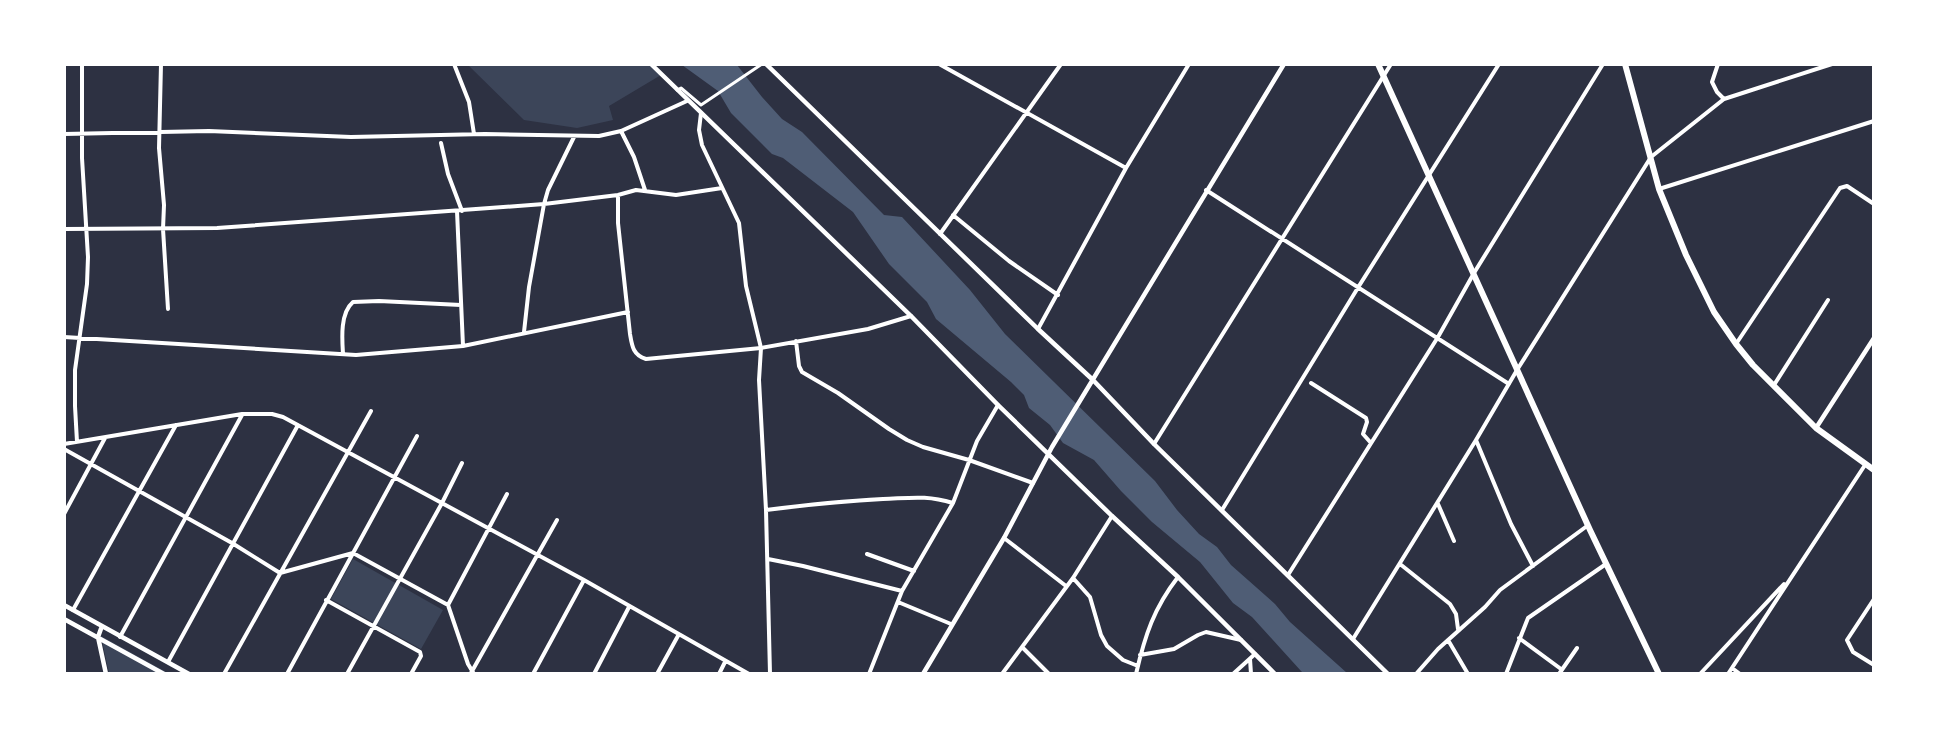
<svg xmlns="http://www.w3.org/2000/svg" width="1938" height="738" font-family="Inter,sans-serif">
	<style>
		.green { fill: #3c4559 }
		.water { fill: #4f5d75 }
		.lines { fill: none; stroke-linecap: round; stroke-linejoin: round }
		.pedestrian { stroke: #fff; stroke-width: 3 }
		.minor { stroke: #fff; stroke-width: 4 }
		.tertiary { stroke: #fff; stroke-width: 4.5 }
		.primary { stroke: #fff; stroke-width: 6 }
	</style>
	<rect width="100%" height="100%" fill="#2d3142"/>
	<path class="green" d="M468,65h182l11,10 -52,31 4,14 -36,8 -53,-8z
		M353,559l90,51 -22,39 -90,-50z
		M101,636l67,37h-59z"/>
	<path class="water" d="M682,65h55l25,32 20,22 20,13 82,83 18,2 68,73 35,44 150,147 22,29 22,24 18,13 14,18 44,39 15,18 57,51 -43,1 -3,-3 -49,-54 -19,-14 -33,-41 -48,-40 -31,-31 -27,-31 -31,-17 -13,-18 -21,-17 -5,-13 -13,-13 -75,-63 -9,-17 -38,-38 -36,-52 -70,-54 -11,-4 -41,-41 -13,-22z"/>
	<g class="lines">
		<path class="pedestrian" d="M677,90l4,-2 20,17 61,-41"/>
		<path class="minor" d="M161,64l-2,84 5,57 -1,24 5,80
			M454,64l15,38 5,32
			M939,64l187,104
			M1718,64l-6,18 5,10 7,7
			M701,113l-2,17 3,15 37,78 7,63 15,62 -2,32 7,130 4,164
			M621,131l13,26 11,33
			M64,134l145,-3 142,6 134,-3 114,2 22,-5 66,-30
			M441,143l7,31 14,37
			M1659,189l215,-68
			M1206,190l303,194
			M618,195v28l12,111c2,12 3,21 16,25l115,-11 107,-19 43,-13
			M457,211l6,135
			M953,215l56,46 49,34
			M64,229l153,-1 327,-24 74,-9 18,-5 40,5 46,-7
			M940,234l121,-170
			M1038,329l88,-161 63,-104
			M524,332l5,-45 15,-83 4,-14 26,-53
			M64,337l292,18 107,-9 165,-34
			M796,341l3,25 3,6 36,21 51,36 18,11 16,7 46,13 64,23
			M1736,344l104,-156 7,-2 27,18
			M343,354c-1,-15 -3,-41 10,-52l26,-1 82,4
			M1311,383l55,35 1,4 -4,12 8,9
			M1774,385l54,-85
			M1476,440l35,84 22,42
			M77,442l-2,-36v-36l12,-86 1,-27 -6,-99v-94
			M64,444l178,-30h30l11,3 301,163 165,94
			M1154,444l237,-380
			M64,449l168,94 48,30 73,-20 95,52 20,59 6,10
			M1438,504l16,37
			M766,510c39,-5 78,-9 117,-11 28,-1 43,-4 70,4
			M1222,510l137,-224 140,-222
			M64,514l41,-76
			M1004,538l62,48
			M867,554l47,17
			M768,559l35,7 99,25
			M1400,564l50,40 6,10 2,15
			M1288,575l150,-238 36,-64 129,-209
			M1073,578l17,19 11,38 6,11 16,14 15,6
			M1874,599l-27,41 6,12 21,13
			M326,600l94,52 1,4 -10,18
			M898,602l53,22
			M448,605l59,-111
			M73,610l103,-185
			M120,637l122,-222
			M1519,638l42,31
			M1353,639l123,-199 41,-70 134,-213 73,-58 108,-35
			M1448,640l20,34
			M1023,648l26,26
			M1140,655l34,-6 24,-14 8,-3 35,8
			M1250,659l1,15
			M168,662l130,-237
			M1732,668l8,6
			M471,673l86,-153
			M224,674l147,-263
			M287,674l130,-238
			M347,674l95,-171 20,-40
			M533,674l51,-94
			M594,674l35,-67
			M657,674l22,-40
			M719,674l6,-12
			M869,674l33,-83 51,-88 24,-62 21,-36
			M1002,674l71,-96 39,-62
			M1136,674c9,-39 18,-66 42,-97
			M1233,674l22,-20
			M1416,674l22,-25 47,-42 15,-17 87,-64
			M1506,674l22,-56 78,-54
			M1559,674l18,-26
			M1700,674l84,-90
			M1728,674l137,-209"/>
		<path class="tertiary" d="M651,64l260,252 87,89 114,111 66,61 97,97
			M766,64l272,265 55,51 61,64 234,230
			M1816,428l58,-90
			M64,605l125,69
			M64,619l100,55
			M102,626l-4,11 8,37
			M923,674l81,-136 48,-91 232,-383"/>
		<path class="primary" d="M1378,64l212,466 69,144
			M1625,64l34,125 27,66 28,57 22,32 17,21 63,63 58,42"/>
	</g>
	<rect width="1938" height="738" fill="none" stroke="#ffffff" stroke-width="132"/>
</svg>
